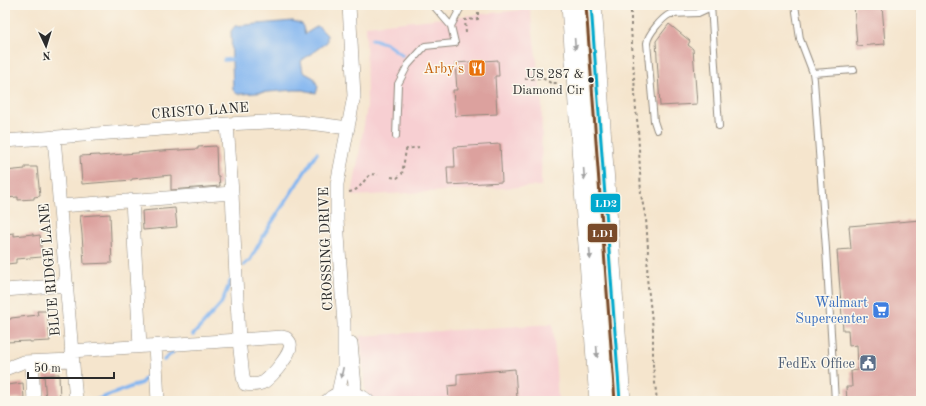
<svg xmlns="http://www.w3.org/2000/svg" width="926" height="406" font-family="'Old Standard TT',serif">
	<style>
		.built { fill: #f7cfd2 }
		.water { fill: #83b6f0; stroke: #57708e }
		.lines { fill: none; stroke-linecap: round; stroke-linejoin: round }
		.stream { stroke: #83b6f0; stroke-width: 3.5 }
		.building { fill: #dca19e }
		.service-casing { stroke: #90887c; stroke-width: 8 }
		.minor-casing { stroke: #90887c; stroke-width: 14 }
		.primary-casing { stroke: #90887c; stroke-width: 22 }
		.path { stroke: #90887c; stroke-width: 2; stroke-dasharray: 3 3; stroke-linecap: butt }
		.service { stroke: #fff; stroke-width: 6 }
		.minor { stroke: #fff; stroke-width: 13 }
		.primary { stroke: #fff; stroke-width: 21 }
		.bus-1-casing { stroke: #fbf7ec; stroke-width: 6 }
		.bus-2-casing { stroke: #fbf7ec; stroke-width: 6 }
		.bus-1 { stroke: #00a9ce; stroke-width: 3 }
		.bus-2 { stroke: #7a4b2a; stroke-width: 3 }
		.oneway { fill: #a0a0a0 }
		.bus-dot { fill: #2b2b2b; stroke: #fbf7ec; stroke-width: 1.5 }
		.labels { text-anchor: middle; stroke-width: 3; stroke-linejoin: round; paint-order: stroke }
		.bus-label { font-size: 13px; fill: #2b2b2b; stroke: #fbf7ec; text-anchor: end }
		.food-label { font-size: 14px; fill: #c56008; stroke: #fbf7ec; text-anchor: end }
		.street-label { font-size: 14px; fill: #2b2b2b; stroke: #fbf7ec }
		.shop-label { font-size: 14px; fill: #366cbe; stroke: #fbf7ec; text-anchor: end }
		.service-label { font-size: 14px; fill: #4e5e75; stroke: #fbf7ec; text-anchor: end }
		.line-badge { stroke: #fbf7ec; stroke-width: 1.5 }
		.badge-label { font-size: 11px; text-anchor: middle; font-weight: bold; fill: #fff }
	</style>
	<rect width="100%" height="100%" fill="#fbf7ec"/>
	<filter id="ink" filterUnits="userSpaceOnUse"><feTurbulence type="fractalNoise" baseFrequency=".025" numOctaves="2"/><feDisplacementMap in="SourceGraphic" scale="8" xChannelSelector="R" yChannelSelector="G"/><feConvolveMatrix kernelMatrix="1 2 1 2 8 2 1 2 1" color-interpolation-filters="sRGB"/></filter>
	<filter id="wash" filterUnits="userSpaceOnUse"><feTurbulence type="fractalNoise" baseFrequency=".012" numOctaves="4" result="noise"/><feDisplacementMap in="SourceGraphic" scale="16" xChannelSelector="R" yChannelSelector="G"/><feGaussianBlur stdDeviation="0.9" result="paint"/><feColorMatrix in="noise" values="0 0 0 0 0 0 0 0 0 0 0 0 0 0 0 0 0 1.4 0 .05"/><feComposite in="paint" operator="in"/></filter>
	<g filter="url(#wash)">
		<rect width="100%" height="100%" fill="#f5e5cd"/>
		<path class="built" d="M530,9l12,93 -1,84 -189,10 15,-89 -1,-81z
			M553,324l5,77h-188l-5,-12 -5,-53z"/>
		<path class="water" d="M293,21l9,3 3,10 13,-8 9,9v7l-26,19 2,11 11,6 4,9 -2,6 -13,-3h-9l-52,4h-5l-4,-4 -2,-59 4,-5z"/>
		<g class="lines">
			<path class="stream" d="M372,39l14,4 16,12
				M224,60l12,-1
				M244,265l6,-5 15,-27 52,-80
				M193,335l28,-31 10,-24
				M164,360l9,-8
				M94,401l47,-18 11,-12"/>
		</g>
		<g id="blocks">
			<path class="building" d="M854,5h28l3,39 -28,2z
				M669,24l21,17 -2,4 5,4 4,55 -37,2 -4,-65z
				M498,60l1,16h-4l2,38 -42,2 -2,-26h4l-2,-27z
				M500,144l2,38 -54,3 -1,-18h8l-1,-20z
				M216,146l1,30h2l1,10 -49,4v-15l-39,4v1l-50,4 -2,-28 19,-1v1l62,-5 37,-2v-2z
				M25,167h12l3,29 -6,1v2l-16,1v-3l-13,1v-27l20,-2z
				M175,208l2,19 -34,3 -1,-19z
				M110,214l2,49 -28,1 -2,-30 -2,-18z
				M921,220v181h-74l-1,-14h6l-1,-16 7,-1 -1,-25 -8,1 -1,-16h-5l-6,-80 14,-1 -2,-23z
				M14,233v3l19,-2v2l7,-1 2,22 -26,2v4l-9,1v-6h-2v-24z
				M37,311h10l3,30 -20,1v-1l-25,1v-23h6v-1l27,-3z
				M515,369l2,29 -38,3h-30l-1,-15 9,-1v-11z
				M59,374l1,27h-14l-2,-26z
				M23,383l1,15 -16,1 -1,-14z"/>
		</g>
	</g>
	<g filter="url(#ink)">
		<use href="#blocks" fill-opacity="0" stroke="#90887c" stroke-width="1"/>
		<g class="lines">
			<defs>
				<path id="service" d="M711,5l8,121
					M795,5l5,34 13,34 1,7 5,72 7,97 9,152
					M451,26l11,-21
					M813,73l41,-3
					M657,130l-3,-9 -7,-78c1,-9 15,-25 23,-29l28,-1 13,-6
					M396,136l2,-52 10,-19 17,-19 30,-3 -4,-17 -18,-21"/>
				<path id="minor" d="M54,137l22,264
					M5,141l222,-17 59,-3 32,3 30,4
					M132,200l8,146
					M60,206l172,-13
					M5,290l62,-5
					M282,337l4,1c1,1 4,4 4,5 3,10 -18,33 -26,39 -6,3 -13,3 -19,2l-2,-7 -4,-37z
					M351,343l4,43 -1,6
					M155,345l3,56
					M71,351l168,-11 -7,-147 -5,-69
					M32,362l2,39
					M5,369l18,-7 49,-2
					M338,393l6,-27v-42l-7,-104v-36l17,-88 -5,-91
					M327,401c13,-13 28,-11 41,0"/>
				<path id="primary" d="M572,5l28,396
					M591,5l29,396"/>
			</defs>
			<use href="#service" class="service-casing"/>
			<use href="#minor" class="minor-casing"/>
			<use href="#primary" class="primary-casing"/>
			<path class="path" d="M631,5v22l5,83 2,18 1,20 2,47 5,24 2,29 -1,30 6,51v36l4,36
				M466,33l-1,-13 13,-1v-10
				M525,79l17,-1 9,5h7
				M391,177l6,1 5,-4 4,-24 1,-1 12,-2
				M349,192c12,-2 13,-11 22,-18l7,1"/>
			<use href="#service" class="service"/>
			<use href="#minor" class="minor"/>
			<use href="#primary" class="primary"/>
			<defs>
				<path id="bus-1" d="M591,5l29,396"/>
				<path id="bus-2" d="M586,5l29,396"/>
			</defs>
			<use href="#bus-1" class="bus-1-casing"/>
			<use href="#bus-2" class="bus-2-casing"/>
			<use href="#bus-1" class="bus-1"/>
			<use href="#bus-2" class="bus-2"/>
		</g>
		<defs><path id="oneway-solid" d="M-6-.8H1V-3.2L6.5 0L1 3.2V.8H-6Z"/></defs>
		<g class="oneway">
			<use href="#oneway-solid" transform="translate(575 44) rotate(86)"/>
			<use href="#oneway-solid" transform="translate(584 174) rotate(86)"/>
			<use href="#oneway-solid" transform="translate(590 254) rotate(86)"/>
			<use href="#oneway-solid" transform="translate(597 352) rotate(86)"/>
			<use href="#oneway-solid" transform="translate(342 373) rotate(102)"/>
		</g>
	</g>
	<defs>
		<symbol id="restaurant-square" viewBox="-11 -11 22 22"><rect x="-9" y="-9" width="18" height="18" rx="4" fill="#e8710a" stroke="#fbf7ec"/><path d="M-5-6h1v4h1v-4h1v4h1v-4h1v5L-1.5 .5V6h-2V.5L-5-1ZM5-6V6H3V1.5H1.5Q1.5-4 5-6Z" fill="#fff"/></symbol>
		<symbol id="supermarket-square" viewBox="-11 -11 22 22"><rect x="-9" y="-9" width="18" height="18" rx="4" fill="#3f7fe0" stroke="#fbf7ec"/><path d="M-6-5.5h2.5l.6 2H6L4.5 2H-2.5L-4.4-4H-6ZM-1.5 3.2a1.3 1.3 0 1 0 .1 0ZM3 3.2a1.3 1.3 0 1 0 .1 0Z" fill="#fff"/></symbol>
		<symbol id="civic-square" viewBox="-11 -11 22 22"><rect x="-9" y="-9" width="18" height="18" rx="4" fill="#5c6f8a" stroke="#fbf7ec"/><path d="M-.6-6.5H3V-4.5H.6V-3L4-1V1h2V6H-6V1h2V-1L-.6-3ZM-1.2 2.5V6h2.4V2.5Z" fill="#fff"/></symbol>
	</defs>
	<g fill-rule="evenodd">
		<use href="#restaurant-square" x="467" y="58" width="20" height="20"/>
		<use href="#supermarket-square" x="871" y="300" width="20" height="20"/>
		<use href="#civic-square" x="858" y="353" width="20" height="20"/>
	</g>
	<circle class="bus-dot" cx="591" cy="80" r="3.5"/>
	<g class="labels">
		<g class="bus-label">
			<text x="584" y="78">US 287 &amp;<tspan x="584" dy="16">Diamond Cir</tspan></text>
		</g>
		<g class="food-label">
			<text x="464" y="73">Arby's</text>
		</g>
		<g class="street-label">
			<text transform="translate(200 110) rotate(-4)" y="5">CRISTO LANE</text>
			<text transform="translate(325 249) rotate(-92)" y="5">CROSSING DRIVE</text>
			<text transform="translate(49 270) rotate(-95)" y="5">BLUE RIDGE LANE</text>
		</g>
		<g class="shop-label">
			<text x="868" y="307">Walmart<tspan x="868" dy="16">Supercenter</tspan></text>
		</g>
		<g class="service-label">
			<text x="855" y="368">FedEx Office</text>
		</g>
	</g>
	<g class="line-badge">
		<rect x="590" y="193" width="31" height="20" rx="4" fill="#00a9ce"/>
		<rect x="587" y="223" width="31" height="20" rx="4" fill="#7a4b2a"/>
	</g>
	<g class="badge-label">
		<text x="606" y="207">LD2</text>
		<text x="603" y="237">LD1</text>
	</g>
	<rect width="926" height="406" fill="none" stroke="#fbf7ec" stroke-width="20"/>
	<g transform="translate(46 46) rotate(176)" stroke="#fbf7ec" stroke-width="3" paint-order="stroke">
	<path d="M0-3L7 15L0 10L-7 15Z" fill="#2b2b2b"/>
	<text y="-6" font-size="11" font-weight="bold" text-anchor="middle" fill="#2b2b2b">N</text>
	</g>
	<path d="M28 372v6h86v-6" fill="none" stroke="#2b2b2b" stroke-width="2"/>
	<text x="34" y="372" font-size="12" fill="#2b2b2b" stroke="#fbf7ec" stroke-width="3" paint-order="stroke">50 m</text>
</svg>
